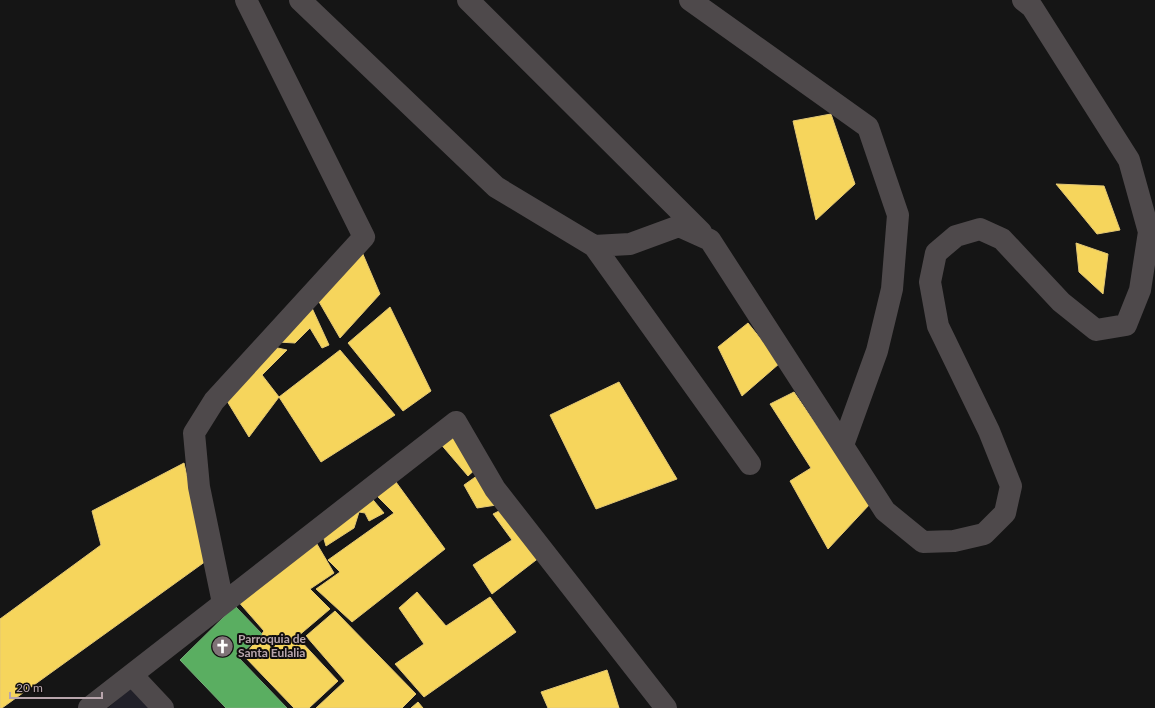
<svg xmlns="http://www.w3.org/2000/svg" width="1155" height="708" font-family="Lato,sans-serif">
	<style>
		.green { fill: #212029 }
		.homes { fill: #f6d55c; stroke: #e3c774 }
		.public { fill: #5aae61; stroke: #76ab78 }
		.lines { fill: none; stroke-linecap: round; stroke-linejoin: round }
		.minor { stroke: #4e494b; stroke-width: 22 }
		.labels { text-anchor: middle; stroke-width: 4; stroke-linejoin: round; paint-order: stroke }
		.poi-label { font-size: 12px; font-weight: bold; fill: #b8a5ac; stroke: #110f0f; text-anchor: start }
	</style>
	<rect width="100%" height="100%" fill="#151515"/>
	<path class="green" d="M130,688l19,20h-41z"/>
	<path class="homes" d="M831,114l24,70 -39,36 -23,-99z
		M1056,184l48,2 16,44 -23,4z
		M1076,243l32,11 -5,40 -24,-22z
		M362,252l18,42 -40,44 -22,-38z
		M390,307l41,84 -28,20 -55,-68z
		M312,308l17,37 -7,3 -12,-20 -15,15 -17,-1z
		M748,323l32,40 -38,33 -24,-49z
		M273,347l14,3 -25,25 17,22 -30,40 -22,-36z
		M340,350l55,65 -74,47 -42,-65z
		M619,382l58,97 -81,30 -46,-94z
		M794,392l76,112 -42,45 -38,-68 21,-13 -41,-64z
		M457,430l22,36 -11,10 -29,-34z
		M184,463l22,98 -204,147h-2v-89l101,-74 -9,-34z
		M481,473l22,31 -26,4 -13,-23z
		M393,478l52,71 -93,73 -36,-33 24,-17 -12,-12 66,-47 -20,-20z
		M369,495l15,18 -15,8 -4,-8 -6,-1 -5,16 -28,18 -4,-14z
		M505,508l35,49 -48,37 -19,-29 39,-25 -19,-26z
		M314,539l20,34 -24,16 20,20 -33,28 41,44 -29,27h-15l-50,-52 20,-25 -28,-32z
		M417,592l29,34 44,-29 26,35 -92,65 -29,-33 29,-20 -25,-36z
		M335,611l81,83 -14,14h-86l29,-27 -39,-45z
		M607,670l12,38h-71l-7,-16z
		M418,702l5,6h-12z"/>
	<path class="public" d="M235,606l27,28 -24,23 49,51h-61l-46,-48z"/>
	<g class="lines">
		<path class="minor" d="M300,0l196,187 98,59 36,-2 49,-18 31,14 175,271 38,31 31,-1 30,-7 21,-21 6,-27 -22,-55 -51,-105 -8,-44 6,-29 20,-17 24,-7 22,10 59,63 35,28 30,-5 14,-35 9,-58 -20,-72 -97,-153 -9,-7
			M468,0l233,232
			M690,0l178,127 30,88 -6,74 -15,62 -34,94
			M594,246l156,218
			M223,603l-24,-116 -5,-54 20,-32 150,-164 -118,-237
			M132,675l31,33
			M89,708l367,-286 39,67 171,219"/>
	</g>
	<defs>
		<symbol id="church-disc" viewBox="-11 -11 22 22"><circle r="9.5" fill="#7f7377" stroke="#110f0f"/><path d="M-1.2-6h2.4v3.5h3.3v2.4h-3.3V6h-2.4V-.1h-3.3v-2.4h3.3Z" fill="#fff"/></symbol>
	</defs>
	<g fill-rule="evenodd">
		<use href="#church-disc" x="210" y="634" width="25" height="25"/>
	</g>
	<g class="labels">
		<g class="poi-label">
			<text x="238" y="643">Parroquia de<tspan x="238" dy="14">Santa Eulalia</tspan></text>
		</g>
	</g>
	<path d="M10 692v6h92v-6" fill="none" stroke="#b8a5ac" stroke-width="2"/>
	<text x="16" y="692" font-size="12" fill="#b8a5ac" stroke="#110f0f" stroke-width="3" paint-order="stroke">20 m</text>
</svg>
